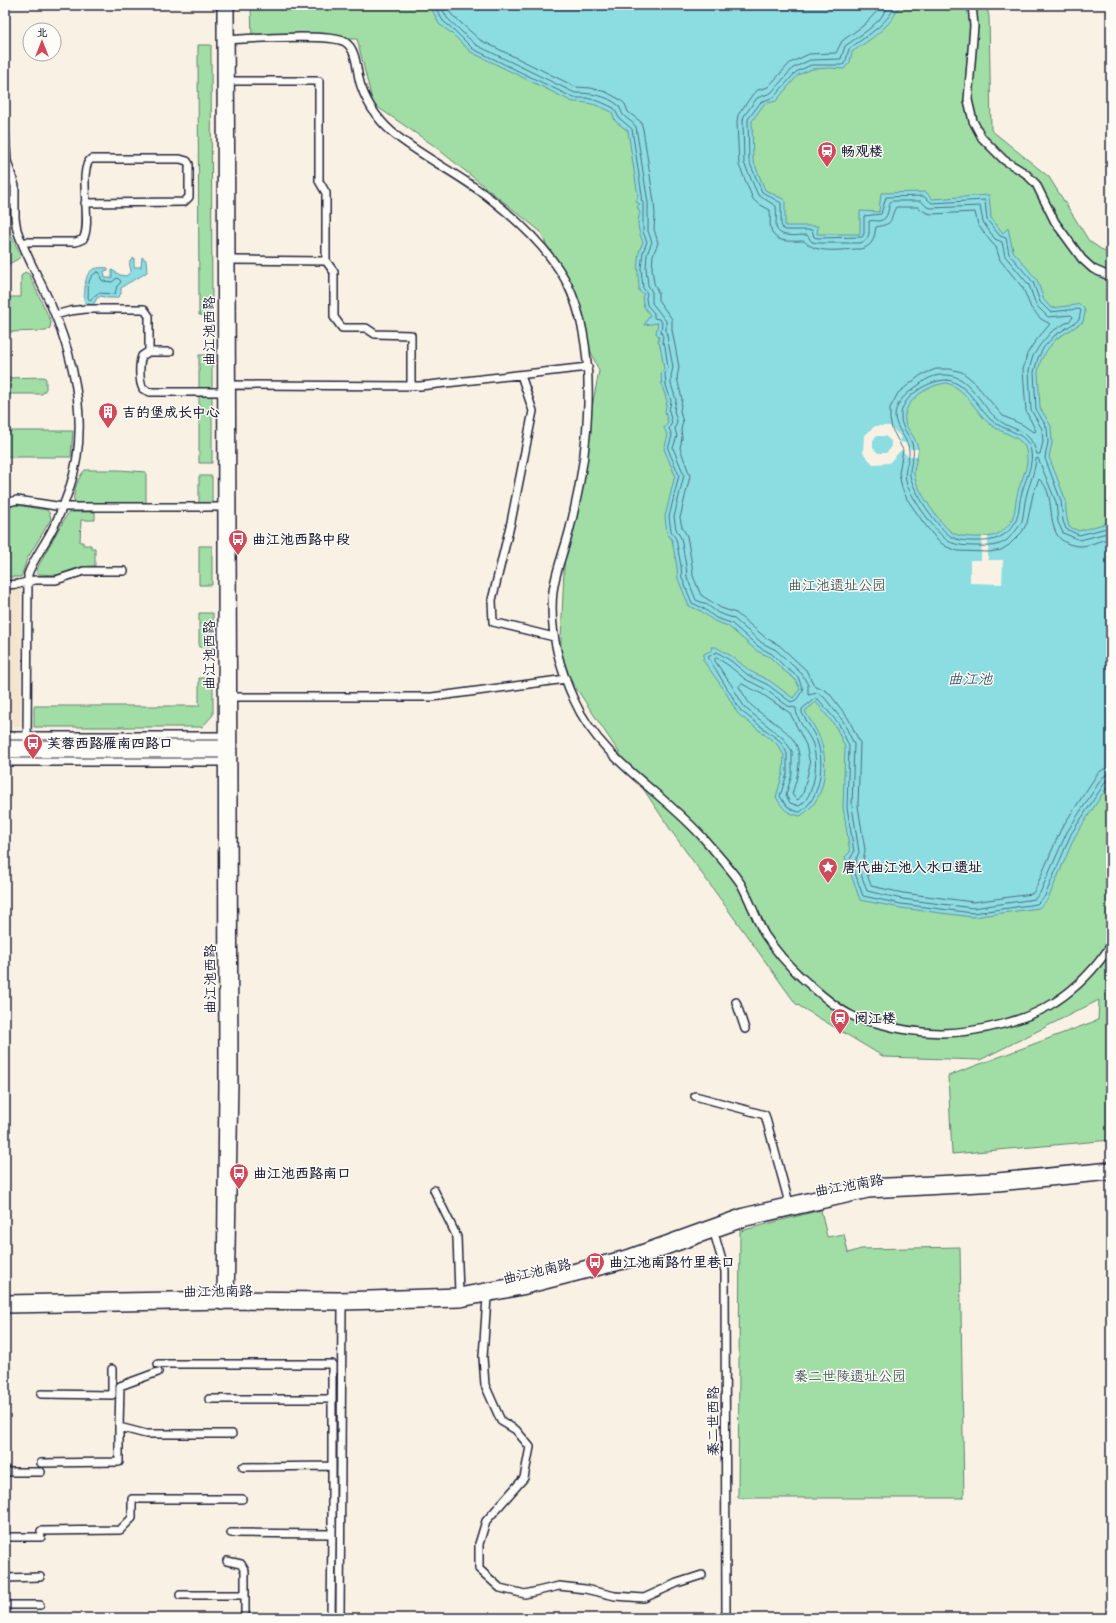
<svg xmlns="http://www.w3.org/2000/svg" width="1116" height="1623" font-family="'Shantell Sans','LXGW WenKai TC',sans-serif">
	<style>
		.built { fill: #f4e5ce }
		.green { fill: #a1dea5; stroke: #628070 }
		.water { fill: #8bdde2; stroke: #61929f; fill-rule: evenodd }
		.pier { fill: #f9f2e4; fill-rule: evenodd }
		.lines { fill: none; stroke-linecap: round; stroke-linejoin: round }
		.shore { stroke: #4c6d7e; stroke-width: 1 }
		.street-casing { stroke: #22223b; stroke-width: 10 }
		.secondary-casing { stroke: #22223b; stroke-width: 12 }
		.street { stroke: #fdfcf7; stroke-width: 7 }
		.secondary { stroke: #fdfcf7; stroke-width: 9 }
		.labels { text-anchor: middle; stroke-width: 3; stroke-linejoin: round; paint-order: stroke }
		.poi-label { font-size: 14px; font-weight: bold; fill: #22223b; stroke: #fdfcf7; text-anchor: start }
		.street-label { font-size: 14px; fill: #22223b; stroke: #fdfcf7 }
		.park-label { font-size: 14px; fill: #485a5b; stroke: #fdfcf7 }
		.water-label { font-size: 15px; font-style: italic; fill: #425a6d; stroke: #fdfcf7 }
	</style>
	<rect width="100%" height="100%" fill="#f9f2e4"/>
	<filter id="ink" filterUnits="userSpaceOnUse"><feTurbulence type="fractalNoise" baseFrequency=".025" numOctaves="2"/><feDisplacementMap in="SourceGraphic" scale="8" xChannelSelector="R" yChannelSelector="G"/><feConvolveMatrix kernelMatrix="1 2 1 2 8 2 1 2 1" color-interpolation-filters="sRGB"/></filter>
	<g filter="url(#ink)">
		<path class="built" d="M5,581h16v146h-9v-14h-7z"/>
		<path class="green" d="M251,5h735l3,11 2,114 58,47 40,64 22,15v884l-159,14 -4,-78 150,-56 1,-20 -119,60 -96,-3 -88,-53 -124,-172 -112,-168 5,-119 34,-174 -58,-139 -108,-87 -60,-41 -16,-65 -105,-1z
			M198,45h13l1,271 -13,-1z
			M5,237h7l9,19 -3,3 -13,7z
			M25,272l4,2 22,48 -1,6 -4,3 -41,1v-35h16v-21z
			M199,355h13v34h-13z
			M44,377l2,2v10l-4,5h-37v-16z
			M199,396h13v67h-13z
			M5,431h68l-2,26h-66z
			M85,470h34l27,2v32h-67c-2,-2 -4,-2 -5,-4 -2,-6 6,-27 11,-30z
			M199,476h13v29h-13z
			M16,505l31,5 3,4 1,5 -24,40 -6,18h-16v-22h5v-48z
			M69,512h26v8h-14l-1,22h3v3h8v3h4v18l-15,1 -23,8 -19,-1 -2,-3c3,-7 30,-56 33,-59z
			M199,546h13v39h-13z
			M199,613h14v34h-14z
			M199,678h14v37l-11,12h-168v-21h165z
			M821,1210l6,27 17,-3 4,19 13,-4 99,-2 4,251h-226l2,-267z"/>
		<path class="water" d="M430,5h469c-6,21 -30,35 -47,47l-2,10 -6,7 -14,-1 -18,1 -14,6 -22,26 -12,3 -12,17 1,39 12,30 20,10v26h33l-1,8h43v-23l19,1 2,-19 45,-1 6,7 57,-4 2,23 12,15 5,-5 5,23 24,29 7,20 7,8 25,-3 3,-1 5,4 1,5 -2,9 -27,17 -9,11 -6,10 -3,12 2,36 11,18 1,17 -3,14 17,44c-1,7 1,19 3,26l10,4 28,-8 4,1v257l-36,55 -27,63 -9,9 -66,9 -72,-9 -41,-8 -15,-43 5,-5 -7,-45 2,-60 -9,-20 -20,-25 -11,9c5,10 13,20 16,30 8,26 4,61 -21,75 -14,-3 -17,-7 -24,-19l7,-24 1,-18 -7,-11 -39,-30 -13,-23 -22,-31 1,-6 8,-4 -1,-3h5l17,10 17,14 20,10 23,17 7,-9 -5,-10 -12,-9 -13,-13 -13,-6 -29,-25 -14,-5 -13,-10 -12,-5 -11,-27 -1,-12 -5,-27 -5,-7 -2,-16 10,-42 -11,-26 4,-13 -4,-8 4,-5 -3,-12 2,-10 -5,-15 -1,-13 3,-4c-2,-10 -2,-20 -6,-28l1,-4 -3,-4 2,-10 -14,2 6,-10 -6,-8 -2,-10 2,-3 -5,-3c0,-17 -5,-32 4,-49 -4,-9 -7,-19 -3,-29l-3,-6 3,-3 -4,-2 2,-6 -10,-65 -13,-10 -3,-9c-14,-7 -23,-10 -39,-10l-102,-50 -21,-20 -11,-8zM947,383c20,6 28,29 43,41 10,9 29,11 35,23 2,5 2,10 2,15 -1,9 -5,17 -8,26 -2,6 -3,13 -4,20 -1,6 -2,10 -5,15 -6,8 -14,14 -25,14 -10,0 -24,1 -32,-4 -12,-7 -39,-47 -39,-60 0,-8 4,-16 4,-24 -1,-9 -8,-16 -12,-24 -8,-22 23,-41 41,-42z
			M142,257l4,3 1,12c-9,7 -18,9 -26,16v6l-4,4h-10l-6,-2 -4,2 -2,4 -3,3 -7,-2c-2,-5 0,-10 0,-16 1,-15 6,-21 23,-19v2l-4,1 1,7h7v-8l8,5 6,1 5,-4c0,-6 -5,-10 3,-14v9h7z"/>
		<path class="pier" d="M875,426h15l10,10v6l5,1 6,6h7l-1,7h-9l-7,-6 -12,13 -16,1 -10,-11 1,-17zM877,436h8l6,5v7l-5,5h-8l-5,-5v-8z
			M982,537h6v23h15l-1,24 -32,-1v-23h11z"/>
		<g class="lines">
			<path class="shore" d="M434,5l9,16 10,8 20,20 101,49h13l14,4 13,6 5,10 13,11 10,66 -1,4 2,4v29l4,10 -4,10 -2,16 2,20 4,5 -1,5 1,7 7,8v5l5,1 3,3 -1,10 2,5 -1,4 3,5 3,22 -3,6 1,11 5,16 -2,10 3,12 -3,5 3,8 -4,13 11,26 -10,42 2,14 5,8 5,27 1,12 10,25 11,5 13,10 15,5 28,24 13,7 13,13 13,10 5,13 -7,10 -5,2 -23,-17 -20,-10 -17,-14 -14,-9 -9,5 33,54 39,30 7,12v21l-7,22c5,9 10,15 20,16 21,-13 25,-50 17,-71 -4,-10 -10,-19 -15,-28v-4l12,-10h4l21,25 10,22 -2,61 7,45 -4,7 13,37 38,8 72,9 64,-9 8,-8 26,-62 35,-53 5,-2
				M440,5l7,13 29,27 99,48c14,0 31,2 43,12 3,3 3,8 6,11 4,4 9,6 12,11l12,76v28l4,11 -5,12 -1,14 2,17 4,7v11l14,18v10l7,36 -2,9v8l5,16 -2,11 3,10 -2,8 2,7 -4,12 11,27 -10,42 2,12 5,9 5,28 1,11 9,23 10,4 12,9 15,5 29,25 14,7 26,24 6,11v10l10,-2 6,4 19,24 11,23 -2,62 7,46 -3,8 11,31 35,8 71,9 62,-9 5,-6 27,-61 35,-54 4,-3 5,-1
				M447,5l4,9 29,26 96,47 15,1 15,4 13,7 6,5 3,8 13,10 2,7 11,73 1,12 -1,15 4,14 -5,12 -1,13 2,15 4,9v8l14,19v11l7,37 -2,11 5,21 -2,12 3,11 -2,7 1,9 -2,10 10,28 -10,42 2,9 5,9 5,29 1,11 8,19 20,13 15,5 30,25 13,7 27,25 9,17 8,2 6,4 19,25 12,25 -2,63 7,44 -2,11 8,25 32,7 70,9 59,-8 3,-4 26,-61 37,-56 6,-4 7,-1
				M883,5l-19,20 -22,16 -6,12 -27,1 -19,9 -22,24 -10,3 -5,4 -15,21 -1,7 2,43 14,34 4,4 13,7c1,6 -1,13 1,19 3,15 21,12 33,12 13,14 38,8 56,8 13,-2 14,-11 16,-22 20,-4 12,-6 20,-20h22l7,5 6,2 44,-2 3,13 13,17 5,5 4,13 23,28 8,20 10,11 9,5 -16,19 -7,11 -4,16 3,41 10,20 -3,1 -10,-7 -20,-9 -31,-36 -10,-8 -12,-3h-14l-15,6 -23,18 -8,15v11l2,10 11,21 -4,23 3,15 5,11 16,23 15,19 9,6 11,4 31,1 12,-2 8,-5 13,-13 5,-9 6,-29 6,-15c22,17 -1,63 39,67 11,1 22,-7 33,-7
				M889,5l-9,14 -12,11 -23,16 -4,13 -31,1 -17,8 -22,25 -14,5 -13,18 -1,5 1,42 14,32 18,11c1,6 0,13 0,20 2,13 22,9 31,9l5,7 6,1h42c11,-3 9,-12 9,-22 4,-1 7,0 10,0 11,-2 8,-13 12,-20h30l6,6 4,1 49,-2 3,16 12,17 7,3 3,14 24,29 7,20 12,12 23,-2 2,2 -2,3 -20,12 -11,13 -7,11 -4,14 2,40 11,19 1,13 -3,12h-3c-9,-29 -22,-20 -41,-36 -18,-16 -27,-45 -54,-43 -8,0 -16,4 -22,9 -8,6 -17,11 -22,21 -10,19 9,29 11,45 1,12 -7,20 -2,35 5,13 30,49 41,56 9,5 20,5 30,5 10,1 21,0 29,-6 5,-5 12,-12 15,-19 2,-8 2,-16 4,-24 3,-13 9,-25 10,-38l2,-1 18,44 2,20 5,11 17,7 27,-7h4
				M895,5c-6,19 -32,33 -46,44l-3,11 -3,5h-32l-15,7 -22,25 -13,5 -13,17 1,42 13,31 19,11v22l2,4 3,1h26l2,7 4,1 44,-1 2,-3v-18l17,-2 5,-17 37,-1 9,7 53,-3 2,20 13,16 6,2 3,16 24,28 7,20 10,10 28,-3 3,1 -2,10 -25,16 -10,11 -6,11 -4,14 2,37 11,19 1,14 -3,16 16,43 2,20 3,8 13,6 28,-7h4
				M98,272l2,1 1,6 2,2 9,1 5,-4 3,2 1,2 -4,4 -2,8 -17,-1 -8,7 -2,-2c1,-10 -2,-22 10,-26z
				M948,380c20,5 29,26 43,40 11,10 31,11 38,25 7,16 -3,32 -7,47 -3,8 -2,18 -5,26 -5,14 -19,23 -33,23 -10,0 -23,1 -32,-4 -13,-7 -40,-47 -42,-62 -1,-9 5,-18 3,-27 -1,-11 -12,-19 -12,-30 -2,-21 29,-39 47,-38z
				M717,658l11,7 17,14 20,10 23,17 8,2c0,12 11,23 16,34 7,16 4,54 -13,64l-9,-3 -4,-8 6,-21v-23l-9,-13 -38,-30 -13,-22 -17,-25v-2z
				M742,684l20,10 28,19 16,32 4,19 -7,30 -5,6 -3,-2 -3,-4c4,-13 8,-25 7,-39 -2,-24 -34,-36 -48,-50 -5,-5 -8,-13 -12,-18z"/>
			<defs>
				<path id="street" d="M972,5l2,21 -6,74 5,21 9,17 22,22 21,13 11,11 19,38 27,37 11,10 18,8
					M224,40c21,-1 106,-7 121,2 13,8 11,31 16,44 7,20 20,38 37,51 30,23 64,39 94,63 29,23 58,51 75,83 34,68 21,174 3,245 -5,21 -14,41 -17,63 -4,37 6,76 21,109 27,61 90,92 131,140 12,14 26,29 36,44 9,16 15,35 24,51 10,15 24,31 37,43 14,12 34,31 51,38 7,4 16,5 23,7 44,13 83,13 127,1 18,-5 36,-11 52,-22 23,-15 41,-34 56,-57
					M229,81h90v100l7,12v68l8,11v45l8,11h24l9,6 36,1v51
					M5,133l2,28 8,25v32l2,12c9,26 23,50 34,75 25,58 39,123 18,185 -6,17 -13,34 -22,49 -7,12 -14,22 -19,35l-1,171
					M5,201h10
					M22,242h54l7,-3c10,-15 -6,-70 8,-80h89l7,2 2,3v33l-5,5 -99,1
					M229,260l97,1
					M55,315l15,-4 16,-2h58l5,7v36
					M170,352h-22l-6,4c-3,7 -3,26 1,33l7,3h73
					M521,375l12,36 -22,111 -19,78 1,22 61,15
					M227,385l193,1 168,-19
					M5,503l12,-3 46,7h160
					M5,585l14,-1 16,-4h21l28,-9h40
					M230,697h202l134,-18
					M5,736h223
					M5,762h222
					M736,1002l9,27
					M695,1096l70,19 24,88
					M434,1190l23,47 2,56
					M713,1229l12,42 1,347
					M487,1297l-4,60 2,28 16,36 15,9 14,17 -6,31 -38,43 -7,23v25l21,19 25,6 34,-8 26,3 30,7 29,2 33,-15 25,-8
					M158,1364h174v170l-101,-1
					M158,1372l-38,14 -1,41 27,7h86
					M41,1394l71,1v-26
					M209,1399h123
					M41,1463l78,-1v-35
					M243,1467l89,-1
					M5,1472h36
					M41,1531l79,-1 12,-12v-19h110
					M5,1537h36
					M227,1561l14,3 4,7v47
					M5,1578l35,-1
					M180,1595h65
					M5,1605h35
					M331,1618l1,-84
					M340,1618l2,-313"/>
				<path id="secondary" d="M222,5l2,1077 -2,223
					M5,745h224
					M5,753h225
					M5,1300l224,-4 111,1 119,-4 66,-12 105,-27 114,-41 123,-29 130,-6 114,-11
					M229,1304l4,-222 -4,-1077
					M5,1308l224,-4 113,1 118,-3 66,-13 106,-27 114,-41 122,-28 130,-7 113,-11"/>
			</defs>
			<use href="#street" class="street-casing"/>
			<use href="#secondary" class="secondary-casing"/>
			<use href="#street" class="street"/>
			<use href="#secondary" class="secondary"/>
		</g>
	</g>
	<defs>
		<symbol id="station-pin" viewBox="-11 -11 22 30"><path d="M0 17L-7.5 6A9.5 9.5 0 1 1 7.5 6Z" fill="#d1495b" stroke="#fdfcf7"/><path d="M-3-6H3Q5-6 5-4V2Q5 4 3 4L4.5 6H3L1.5 4h-3L-3 6H-4.5L-3 4Q-5 4-5 2V-4Q-5-6-3-6ZM-3.5-4v3h7v-3ZM-3.5 1v1.5H-2V1ZM2 1v1.5H3.5V1Z" fill="#fff"/></symbol>
		<symbol id="building-pin" viewBox="-11 -11 22 30"><path d="M0 17L-7.5 6A9.5 9.5 0 1 1 7.5 6Z" fill="#d1495b" stroke="#fdfcf7"/><path d="M-4-6H4V6H1V3H-1V6H-4ZM-2.5-4.3h1.7v1.8h-1.7ZM.8-4.3h1.7v1.8H.8ZM-2.5-1h1.7V.8h-1.7ZM.8-1h1.7V.8H.8Z" fill="#fff"/></symbol>
		<symbol id="bus-pin" viewBox="-11 -11 22 30"><path d="M0 17L-7.5 6A9.5 9.5 0 1 1 7.5 6Z" fill="#d1495b" stroke="#fdfcf7"/><path d="M-5-6H5V4H4V6H2V4H-2V6H-4V4H-5ZM-3.5-4V0h7V-4ZM-3.5 1.2v1.5H-2V1.2ZM2 1.2v1.5H3.5V1.2Z" fill="#fff"/></symbol>
		<symbol id="sight-pin" viewBox="-11 -11 22 30"><path d="M0 17L-7.5 6A9.5 9.5 0 1 1 7.5 6Z" fill="#d1495b" stroke="#fdfcf7"/><path d="M0-6L1.8-2.2L6-1.7L2.9 1.2L3.7 5.4L0 3.3L-3.7 5.4L-2.9 1.2L-6-1.7L-1.8-2.2Z" fill="#fff"/></symbol>
	</defs>
	<g fill-rule="evenodd">
		<use href="#station-pin" x="816" y="140" width="22" height="30"/>
		<use href="#building-pin" x="97" y="401" width="22" height="30"/>
		<use href="#bus-pin" x="227" y="528" width="22" height="30"/>
		<use href="#bus-pin" x="22" y="732" width="22" height="30"/>
		<use href="#sight-pin" x="817" y="856" width="22" height="30"/>
		<use href="#station-pin" x="829" y="1007" width="22" height="30"/>
		<use href="#bus-pin" x="228" y="1162" width="22" height="30"/>
		<use href="#bus-pin" x="584" y="1251" width="22" height="30"/>
	</g>
	<g class="labels">
		<g class="poi-label">
			<text x="841" y="156">畅观楼</text>
			<text x="122" y="417">吉的堡成长中心</text>
			<text x="252" y="544">曲江池西路中段</text>
			<text x="47" y="748">芙蓉西路雁南四路口</text>
			<text x="842" y="872">唐代曲江池入水口遗址</text>
			<text x="854" y="1023">阅江楼</text>
			<text x="253" y="1178">曲江池西路南口</text>
			<text x="609" y="1267">曲江池南路竹里巷口</text>
		</g>
		<g class="street-label">
			<text transform="translate(209 331) rotate(-90)" y="5">曲江池西路</text>
			<text transform="translate(209 655) rotate(-90)" y="5">曲江池西路</text>
			<text transform="translate(210 979) rotate(-90)" y="5">曲江池西路</text>
			<text transform="translate(849 1185) rotate(-10)" y="5">曲江池南路</text>
			<text transform="translate(537 1271) rotate(-13)" y="5">曲江池南路</text>
			<text transform="translate(218 1291) rotate(-1)" y="5">曲江池南路</text>
			<text transform="translate(713 1421) rotate(-90)" y="5">秦二世西路</text>
		</g>
		<g class="park-label">
			<text x="837" y="590">曲江池遗址公园</text>
			<text x="850" y="1381">秦二世陵遗址公园</text>
		</g>
		<g class="water-label">
			<text x="970" y="684">曲江池</text>
		</g>
	</g>
	<rect width="1116" height="1623" fill="none" stroke="#fdfcf7" stroke-width="20"/>
	<rect x="10" y="10" width="1096" height="1603" fill="none" stroke="#22223b" stroke-width="1.5" filter="url(#ink)"/>
	<g transform="translate(42 42)"><circle r="19" fill="#fdfcf7" stroke="#a5a5ac"/>
	<path d="M0-3L7 15L0 10L-7 15Z" fill="#d1495b"/>
	<text y="-6" font-size="11" font-weight="bold" text-anchor="middle" fill="#22223b">北</text>
	</g>
</svg>
